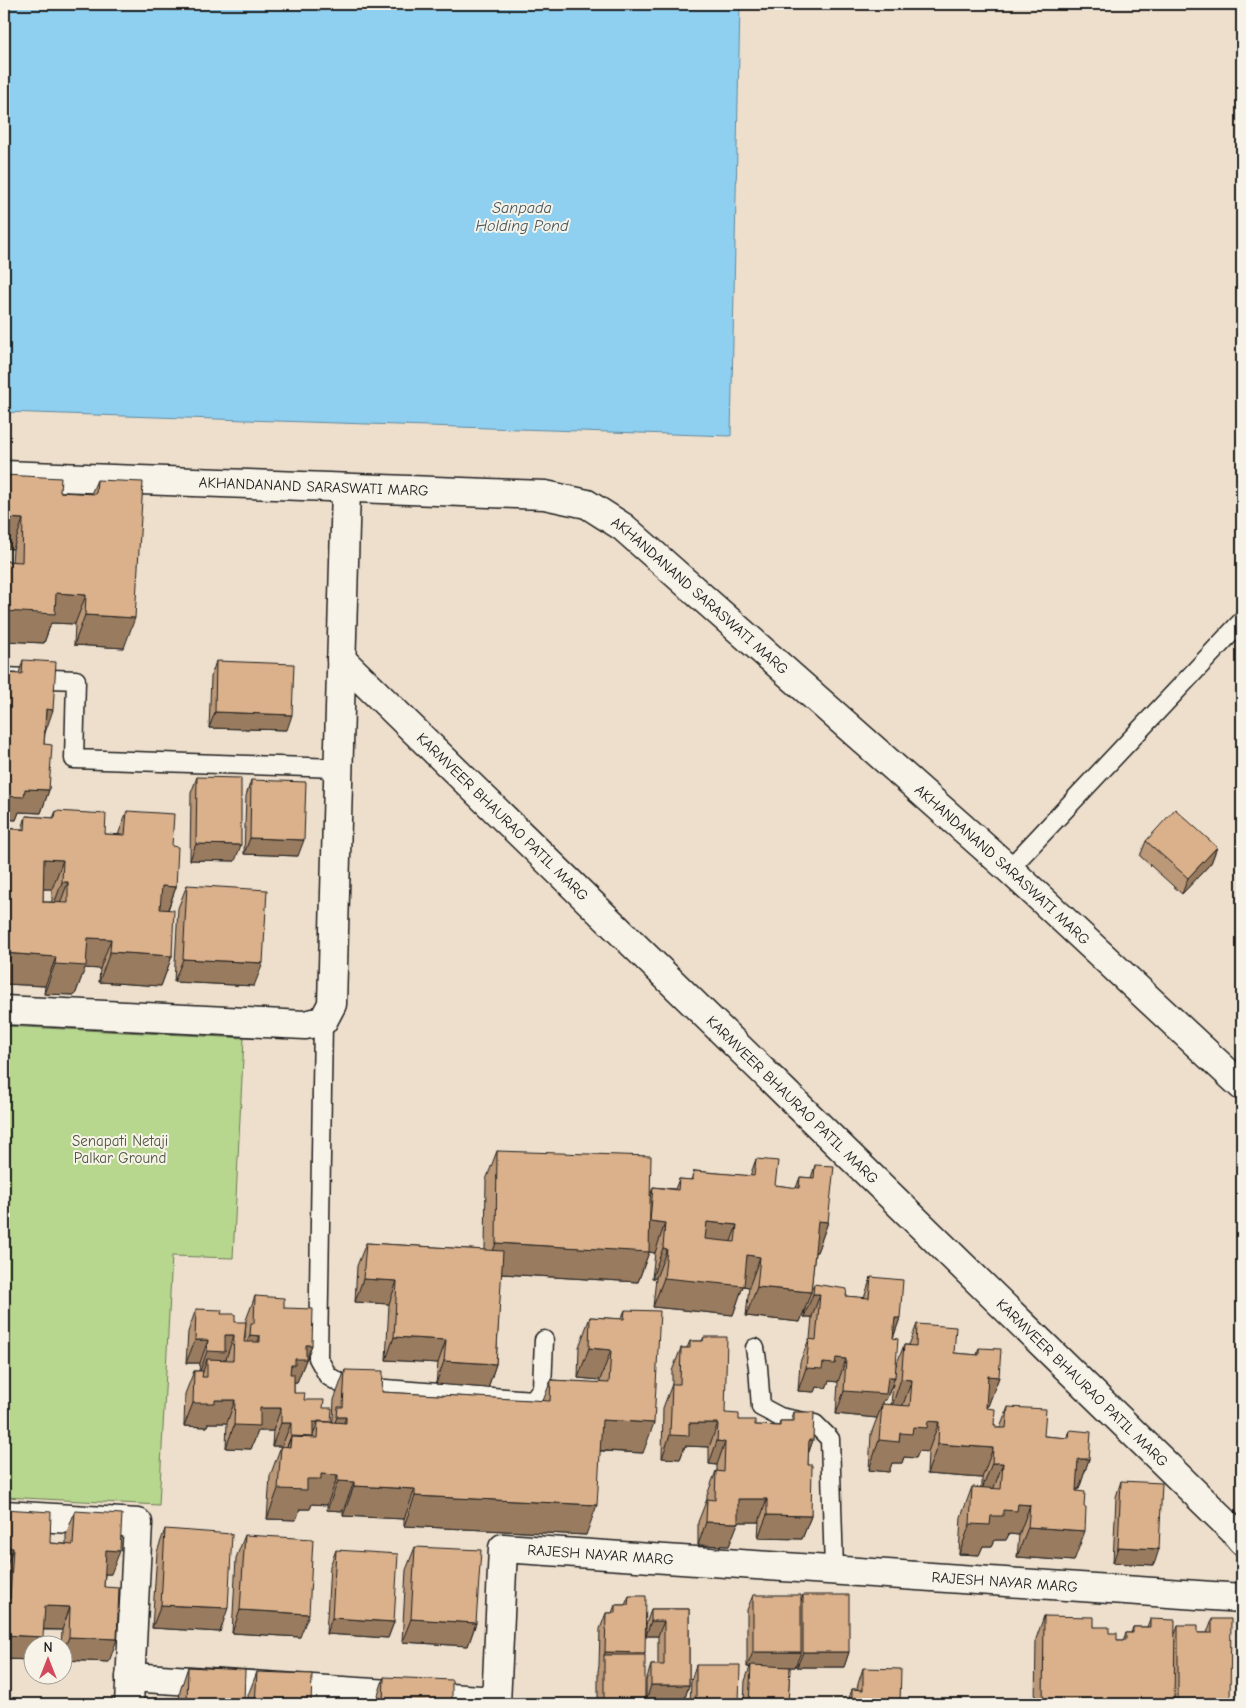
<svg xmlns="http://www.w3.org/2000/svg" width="1246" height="1708" font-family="'Comic Neue',sans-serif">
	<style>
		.green { fill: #b7d68e; stroke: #6a7955 }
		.water { fill: #8fd0f1; stroke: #61889c }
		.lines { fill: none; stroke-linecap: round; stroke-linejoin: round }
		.lane-casing { stroke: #1c1c1c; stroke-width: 21 }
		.street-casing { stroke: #1c1c1c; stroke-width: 31 }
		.lane { stroke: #f7f3e8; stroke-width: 18 }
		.street { stroke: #f7f3e8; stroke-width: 28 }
		.wall { fill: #bb9878; stroke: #1c1c1c; fill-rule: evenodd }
		.shaded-wall { fill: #997c61; stroke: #1c1c1c }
		.building { fill: #dab18b; stroke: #1c1c1c; fill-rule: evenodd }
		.labels { text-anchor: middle; stroke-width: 4; stroke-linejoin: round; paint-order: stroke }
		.street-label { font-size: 15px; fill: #1c1c1c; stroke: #f7f3e8 }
		.park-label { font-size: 15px; fill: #4a543e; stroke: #f7f3e8 }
		.water-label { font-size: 16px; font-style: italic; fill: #3e525c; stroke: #f7f3e8 }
	</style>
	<rect width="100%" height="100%" fill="#eedfcc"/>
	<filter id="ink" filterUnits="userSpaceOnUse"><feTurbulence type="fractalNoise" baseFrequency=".02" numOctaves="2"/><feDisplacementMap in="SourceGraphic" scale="10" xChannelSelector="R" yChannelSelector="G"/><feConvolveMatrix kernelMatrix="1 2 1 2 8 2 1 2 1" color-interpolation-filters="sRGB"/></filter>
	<g filter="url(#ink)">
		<path class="green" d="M4,1026l240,12 -11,220 -61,-2 -13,249 -155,-8z"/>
		<path class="water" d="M4,4h736l-9,432 -727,-24z"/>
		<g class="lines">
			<defs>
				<path id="lane" d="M4,677l72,3 -2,79 264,9
					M1009,869l233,-248
					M323,1021l-5,337 10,18 17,10 188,14 9,-12 2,-48
					M755,1348l3,19 3,40 19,10 35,7 15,15 4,131"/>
				<g id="street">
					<path id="s1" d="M4,475l541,20 42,9 36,23 386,342 233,217"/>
					<path id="s2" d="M341,659l892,871 9,11"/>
					<path d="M4,1010l301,15 18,-4 9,-17 14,-516"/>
					<path d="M4,1515l134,8 -9,181"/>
					<path d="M130,1677l366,24"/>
					<path id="s3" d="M496,1704l7,-156 739,50"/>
				</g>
			</defs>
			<use href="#lane" class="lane-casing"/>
			<use href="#street" class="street-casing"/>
			<use href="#lane" class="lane"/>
			<use href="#street" class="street"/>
		</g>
		<path class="wall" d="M4,475l56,17 31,2 6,-14 27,168 -50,-3 1,-21 -24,-1 -7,20 -40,-2zM5,548l8,1 -1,13 -8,-1z
			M23,660l22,73 -1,11 5,46 -8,23 -22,-1 -3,8 -12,-1v-146h15z
			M216,661l71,69 -78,-2 2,-51z
			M197,777l38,84 -45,-1 1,-67z
			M251,780l47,76 -54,-2 2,-58z
			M56,811l49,23 13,1 9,-24 45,35 4,41 -8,23 4,46 -11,30 -62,-4 1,-13 -15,-1 -10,27 -31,-1 1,-8 -41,-2v-156l18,1 4,-13 27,2zM43,889h9v13h-9z
			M1146,841l71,6 -6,16 -29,31 -42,-38z
			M187,885l67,101 -80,-4 4,-74z
			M497,1151l153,46 3,-10 22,2 4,-10 12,1 3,-9 56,5 6,-17 19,26 21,3 4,-11 11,1 4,-13 13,57 -11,30h-2l-4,38 3,-6 32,12 18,2 7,-21 29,41 -7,20 2,30 9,-23h5l8,-21 37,29 23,2 2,-7 20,29 -11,29h-2v2l10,20h4l8,-21 36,29 23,2 3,-8 19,29 -10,30h-2l-3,72 -57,-4 2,-22 -10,-1 -3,6h-11l-3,6h-9l-4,9 -20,-1 2,-37 11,-30 10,1v-10l-55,-4 1,-22 -9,-1 -3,7 -12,-1 -2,6h-10l-3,9 -20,-2 2,-36 6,-16 -41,-4 2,-32 -9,-1 -3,7 -10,-1 -2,5 -16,-1 2,-29 9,-23h1l2,-22h-8l1,-9 -5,14 -54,-6 3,-29 -6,-1 -10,29 -80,-8 3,-29h-4l3,-25 -6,-1 -11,30 -137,-8 -5,90 -8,24 -52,-4 2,-21 -52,-3 3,-56 -34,-2 2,-36 9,-23 119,7 1,-70zM893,1383l-2,22 -9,-1 2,-4h2z
			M255,1296l29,12 28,37 -15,37h-3v11l10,7 19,8 8,14h1l1,-3 1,-19 11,-30 37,22 161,9 8,-21 49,3v-3l-22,-2 1,-31 11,-30 31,2 4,-9 18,143 -43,-2 -14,84 -182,-9v-7l-61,-3v-5l-16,-1v-5l-15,-1 -2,5h-10l-4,11 -29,-1 3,-43 11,-30h1h-10l1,-15h-15l-7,18 -25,-1 1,-25h-19l-1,4 -23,-1 1,-32 9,-23h5l1,-8h-14l2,-31 8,-23 25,5 14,8 10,17v-2l1,-17z
			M704,1337l21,76 14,7 16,5 24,1 1,-5h11l3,-9 19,28 -5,14v11l3,51 -9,23 -44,-1 1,-16h-21l-9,24 -31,-1v-23l9,-23v-4l9,-24h1v-6l-8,-1v-17l-24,-1 -5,13 -18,-1 1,-50 9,-24v-13l9,-23h6l3,-7h12z
			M1121,1481l33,84 -41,-2 3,-66z
			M4,1509l46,34 16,1v-9l9,-24 36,63h-6l-1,13 5,75 -47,-2v-14h-1l1,-16h-19l-11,16v14l-28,-1v-71l1,-17z
			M165,1529l55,103 -68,-4 5,-76z
			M245,1535l55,102 -68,-4 4,-75z
			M415,1547l61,76 -8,23 -66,-4 4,-72z
			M336,1550l58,72 -6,16 -62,-4 4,-68z
			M753,1595l48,6 2,-6 46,57 -5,15h-47v-5l-2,5h-5l-2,37h-44l1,-23 5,-14h-3v-57z
			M629,1596l16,57 -1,2 1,49h-47v-33l1,-5 1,-37 6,-16h6l3,-8h10z
			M651,1609h38v76l-5,16h-38v-20l5,-16h7v-29h-12v-11z
			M1044,1616l50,11 15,6 8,7h6l3,-7h5l2,-6h14l3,-8 25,15 3,-9 20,8h9l5,-14 18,85h-195l1,-65z
			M696,1665l43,39h-49l1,-23z
			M188,1667l56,37h-65l1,-13z
			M863,1668l37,36h-49l1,-3 -1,3h-4l5,-15h5l1,-5z
			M257,1672l54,32h-63v-9z
			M384,1677l68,27h-76v-3z"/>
		<path class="shaded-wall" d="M5,518l18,1 -10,30 -9,-1z
			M56,593l30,2 -11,29 -24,-1 -7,20 -40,-2v-30z
			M85,615l50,3 -11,30 -50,-3z
			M46,709l7,1 -8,23z
			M215,712l77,3 -5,15 -78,-2z
			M25,789l24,1 -8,23 -22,-1 -3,8 -12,-1v-23z
			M250,838l54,2 -6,16 -54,-2z
			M196,844l45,1 -6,16 -45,-1z
			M1217,847l-6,16 -29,31 6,-16z
			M44,859l19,1 -11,29h-18z
			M62,882h6l-11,30h-6z
			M162,886l14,1 -11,30 -14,-1z
			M88,938l23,1 -11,30 -15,-1 -10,27 -31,-1 11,-30z
			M110,952l62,4 -11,30 -62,-4z
			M4,953l52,4 -11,29 -41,-2z
			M183,959l80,4 -9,23 -80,-4z
			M650,1221l15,2 -10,30 -6,-1 -11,30 -153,-9 11,-30 144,8z
			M818,1221l10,1 -11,30 -10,-1z
			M707,1222l30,3 -11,30 -30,-3z
			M663,1248l4,1 -11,29h-4z
			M747,1255l13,2 -11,30 -6,-1 -10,29 -80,-8 11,-29z
			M363,1279l34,2 -8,23 -34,-2z
			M757,1287l54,5 -11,30 -54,-6z
			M813,1294h7l-8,23h-8z
			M895,1318h5l-8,23z
			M225,1335h9l-8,24h-3l-6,16 -10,-16 -5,16 -3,-1 8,-23z
			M250,1335l10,1 -8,23h-10z
			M394,1337l52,3 -8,23 -52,-3z
			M195,1340h13l-8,23h-14z
			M306,1345h6l-15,37h-9l3,-17 4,-6z
			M589,1348l22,2 -11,30 -22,-2z
			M836,1358l10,1 -8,23 -9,-1 -3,7 -10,-1 -2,5 -16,-1 8,-23 17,-5z
			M444,1361l52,3 -8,24 -52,-4z
			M988,1376l11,1 -11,29h-11z
			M888,1377h7l-9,23h-2l-7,18 -41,-4 8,-23z
			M901,1379l11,1 -11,30 -10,-1z
			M215,1400h20l-8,23h-19l-1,4 -23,-1 9,-23z
			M260,1408h21l-8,23h-15l-7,18 -25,-1 8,-23z
			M337,1417h9l-11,30h-9z
			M602,1420l52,3 -11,30 -52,-3z
			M928,1421l11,1 -11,30 -9,-1 -3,7 -12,-1 -2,6h-10l-3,9 -20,-2 10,-30z
			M313,1422h5l-14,38 -14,-13 1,-10 -9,22 9,-23z
			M281,1423h10l-9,23h-10z
			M689,1423h29l-9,24 -24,-1 -5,13 -18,-1 8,-23z
			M809,1440h4l-8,23z
			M717,1441l8,1 -8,23 -8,-1z
			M938,1444l55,4 -11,30 -55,-4z
			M1078,1459h11l-10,30h-11z
			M992,1463h11l-11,30 -11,-1z
			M321,1474l17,1 -11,30 -15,-1 -2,5h-10l-4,11 -29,-1 11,-30z
			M338,1481l16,1 -11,29 -16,-1z
			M354,1486l61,3 -11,30 -61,-3z
			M415,1496l182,9 -11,30 -182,-9z
			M738,1499h29l-8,23h-29z
			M1018,1504l12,1 -11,30 -10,-1 -3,6h-11l-3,6h-9l-4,9 -20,-1 11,-30z
			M767,1515l44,1 -9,23 -44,-1z
			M706,1522l32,1 -9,23 -31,-1z
			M1028,1527l57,4 -11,30 -57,-4z
			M4,1547l9,1 -8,23h-1z
			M1118,1547l41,2 -5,16 -41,-2z
			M106,1550l14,1 -9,23h-14z
			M161,1605l67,3 -8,24 -68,-4z
			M45,1606l25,1 -8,23 -26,-1z
			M240,1610l69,4 -9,23 -68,-4z
			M332,1618l62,4 -6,16 -62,-4z
			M411,1619l65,4 -8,23 -66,-4z
			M651,1621h13l-6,15h-12z
			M4,1635l39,2 -3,9h-8v14l-28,-1z
			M69,1637l48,2 -8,23 -47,-2v-6z
			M605,1652l40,1 -6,15 -35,-12z
			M753,1652h48l-6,15h-45l1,-2 -1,2h-3z
			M803,1652h46l-5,15h-47z
			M651,1685h38l-5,16h-38z
			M852,1701h11l-1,3h-11z"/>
		<path class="building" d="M4,475l57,3 -1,14 36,2 1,-14 46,2 -8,136 -50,-3 1,-20 -30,-2 -1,21 -51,-3zM5,518l18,1 -1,43 -18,-1z
			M23,660l33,2 -3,48 -7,-1 -2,35 8,1 -3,45 -24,-1 -1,8 -20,-1v-123l18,1z
			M216,661l78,3 -2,51 -77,-3z
			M197,777l44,1v67l-45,-1z
			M251,780l55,2 -2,58 -54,-2z
			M1175,809l42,38 -29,31 -42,-37z
			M56,811l50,3 -1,20 20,1 2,-24 47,3 -2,32 6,1 -2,40 -14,-1 -2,23 14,1 -2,46 -62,-4 1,-13 -23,-1 -2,28 -31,-2 1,-7 -52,-4v-125l21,2 1,-14 29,2zM44,859l19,1 -1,22h6v21l-25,-1z
			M187,885l80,5 -4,73 -80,-4z
			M497,1151l154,5 -2,96 -153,-9z
			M756,1159l22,2 -3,24 24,3 1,-11 14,1 1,-13 19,1 -6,56 -10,-1 -7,71 -54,-5 3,-30 -13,-2 -3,31 -80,-8 3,-29 -4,-1 2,-25 -15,-2 3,-34 25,3 1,-11 14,1 1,-9 60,5zM707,1222l30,3 -2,17 -30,-3z
			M366,1243l137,8 -7,113 -52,-3 2,-21 -52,-3 3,-56 -34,-2z
			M871,1277l32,3 -3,38h-5l-2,20 5,1 -3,38h-7l-2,17 -42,-3 2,-32 -10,-1 -1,6 -12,-1 -1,6 -16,-1 3,-29 7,1 4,-46h-7l1,-10 33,5 -1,7 23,2z
			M255,1296l29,2v10l29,1 -1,36h-6v14h-11v6h-4l-1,9h4v19h11l-1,7h20l-1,8h9l-1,14h-18v15l-22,-1v-13h-10v-15h-21v18l-26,-1 1,-25h-20v3h-22l1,-32h9l-1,6h5v-18l26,1 1,-25h-9v17l-18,-1 1,-11h-13l1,-31 26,1 -1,4h14v8h11l-2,20h16v-6l-10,-1 1,-12h3z
			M625,1310l35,1 -6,112 -52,-3 -5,85 -182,-9v-7l-61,-3v-4l-16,-1v-6l-17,-1v5h-14v11l-29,-1 3,-43 9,1 1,-10 26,1 1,-17 28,2v-6h-9l1,-10h5l2,-37 38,1 -1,21 168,9 1,-21 58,3 2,-33 -22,-2 1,-31 34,2z
			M917,1324l39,3 -2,26 25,2v-7l22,1 -2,28 -11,-1 -2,32 9,1 -1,16h2v3h10l2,-21 38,2 -2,27 25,2 1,-8 21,2 -2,27h-11l-2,32 9,1 -1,15h2l-1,24 -57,-4 2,-22 -12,-1 -1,7 -14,-1v6h-12l-1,9 -20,-1 2,-37 29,2 2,-26h-11l1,-15 -55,-4 1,-22 -11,-1 -1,7 -14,-1 -1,7 -12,-1 -1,9 -20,-2 3,-36 28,2 2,-26 -11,-1 3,-34 12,1z
			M704,1337h23l-2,76 14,1v6h16v5l25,1v-5h14v-9h20l-1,28h-4l-1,25h4l-1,51 -44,-1v-16h-29v24l-32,-1 1,-23 8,1 1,-29 8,1 1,-30 -8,-1 1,-18h-29v13l-19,-1 2,-51h8l1,-36h9v-7h13z
			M1121,1481l41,2 -3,66 -41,-2z
			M4,1509l47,3 -1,31 23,2 2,-34 47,3 -2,37 -14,-1 -2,37 15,1 -2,51 -48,-2 1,-30 -25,-1 -2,31 -39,-2v-36h6l3,-51 -9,-1z
			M165,1529l67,5 -4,74 -67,-3z
			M245,1535l68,4 -4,75 -69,-4z
			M415,1547l66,3 -5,73 -65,-4z
			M336,1550l62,4 -4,68 -62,-4z
			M753,1595h48v57h-48z
			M803,1595h46v57h-46z
			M629,1596h17l-1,57 -40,-1 1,-39h9v-8h13z
			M651,1609h38v76h-38v-20h13v-44h-13z
			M1044,1616l50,1v10h15v6h8v7h9v-7h7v-6h17v-8l25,1 -1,84h-131z
			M1212,1619h19l-1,85h-52v-79h20v8h14z
			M604,1655h41v49h-41z
			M696,1665h44l-1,39h-43z
			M751,1665l39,2 -2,37h-39z
			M188,1667l57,3 -1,34h-57z
			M863,1668l38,1 -1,35h-37v-3h-11v-12l11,1z
			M257,1672l55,2 -1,30h-56z
			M384,1677l68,3v24h-69z"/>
	</g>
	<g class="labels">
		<g class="street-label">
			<text dy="5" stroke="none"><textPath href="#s1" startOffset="310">AKHANDANAND SARASWATI MARG</textPath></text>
			<text dy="5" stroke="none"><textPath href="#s1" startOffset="730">AKHANDANAND SARASWATI MARG</textPath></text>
			<text dy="5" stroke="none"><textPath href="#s2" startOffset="226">KARMVEER BHAURAO PATIL MARG</textPath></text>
			<text dy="5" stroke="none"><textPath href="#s1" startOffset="1135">AKHANDANAND SARASWATI MARG</textPath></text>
			<text dy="5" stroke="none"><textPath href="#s2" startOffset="631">KARMVEER BHAURAO PATIL MARG</textPath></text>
			<text dy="5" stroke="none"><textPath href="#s2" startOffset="1036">KARMVEER BHAURAO PATIL MARG</textPath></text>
			<text dy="5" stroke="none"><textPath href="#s3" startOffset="254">RAJESH NAYAR MARG</textPath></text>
			<text dy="5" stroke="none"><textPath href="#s3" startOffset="659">RAJESH NAYAR MARG</textPath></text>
		</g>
		<g class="park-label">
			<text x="120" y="1146">Senapati Netaji<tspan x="120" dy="17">Palkar Ground</tspan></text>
		</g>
		<g class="water-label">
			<text x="522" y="213">Sanpada<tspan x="522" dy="18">Holding Pond</tspan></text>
		</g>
	</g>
	<rect width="1246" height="1708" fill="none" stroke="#f7f3e8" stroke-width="20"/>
	<rect x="10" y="10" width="1226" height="1688" fill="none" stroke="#1c1c1c" stroke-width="2" filter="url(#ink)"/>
	<g transform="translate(48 1660)"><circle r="24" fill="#f7f3e8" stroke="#9f9d96"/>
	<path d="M0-4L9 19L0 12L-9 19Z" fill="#d1495b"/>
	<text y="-8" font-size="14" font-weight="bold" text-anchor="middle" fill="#1c1c1c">N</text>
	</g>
</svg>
